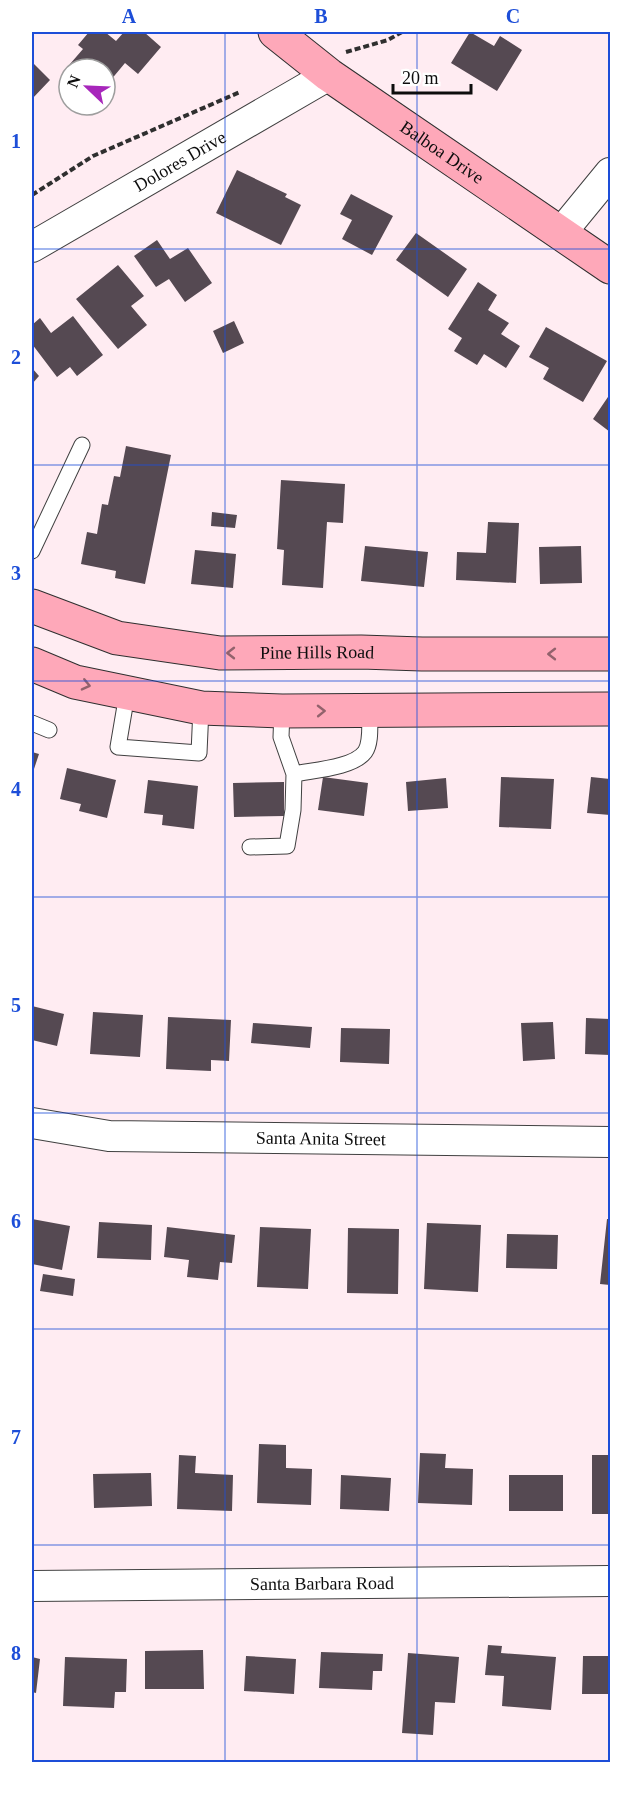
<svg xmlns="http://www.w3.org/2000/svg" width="642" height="1794" font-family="'Times New Roman',serif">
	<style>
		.building { fill: #554952 }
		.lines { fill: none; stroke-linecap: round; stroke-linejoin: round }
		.lane-casing { stroke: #404040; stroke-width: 17 }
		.street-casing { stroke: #404040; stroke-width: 32 }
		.secondary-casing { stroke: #2f2f2f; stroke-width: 35 }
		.path { stroke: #2f2f2f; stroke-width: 4; stroke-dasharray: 6 3; stroke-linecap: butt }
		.lane { stroke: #fff; stroke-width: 15 }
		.street { stroke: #fff; stroke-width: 30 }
		.secondary { stroke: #fea8b9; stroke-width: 33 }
		.oneway { stroke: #92626c }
		.grid { fill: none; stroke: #1d4ed8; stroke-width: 1.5; stroke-opacity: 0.55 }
		.labels { text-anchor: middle; stroke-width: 6; stroke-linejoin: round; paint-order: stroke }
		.street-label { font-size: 18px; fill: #0d0d0d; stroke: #fff }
		.neatline { fill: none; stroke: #1d4ed8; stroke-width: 2 }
		.grid-label { font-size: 20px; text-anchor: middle; font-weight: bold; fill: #1d4ed8 }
	</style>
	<rect width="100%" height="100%" fill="#ffecf2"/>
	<path class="building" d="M89,32h16l11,9 8,-9h20l17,15 -23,27 -13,-11 -20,24v-18h-29l-6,-5 13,-15 -5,-4z
		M470,32l24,14 6,-10 22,14 -25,41 -46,-28z
		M32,62l18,18 -18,19z
		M237,170l50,24 -2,3 16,8 -20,40 -65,-32z
		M351,194l42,22 -21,39 -30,-16 10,-19 -12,-6z
		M416,233l51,36 -19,28 -52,-37z
		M157,240l13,19 18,-11 24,35 -27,19 -16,-23 -13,8 -22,-31z
		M118,265l26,31 -13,10 16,19 -29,24 -42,-50z
		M478,282l19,13 -9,15 21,13 -8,11 19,12 -14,22 -22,-14 -7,11 -23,-14 8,-13 -14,-9z
		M73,316l30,39 -26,21 -7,-9 -13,10 -25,-33v-19l8,-7 11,15z
		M234,321l10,22 -21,10 -10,-22z
		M546,327l61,34 -24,41 -40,-23 6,-11 -20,-11z
		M32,368l7,8 -7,8z
		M610,394v38l-17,-13z
		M126,446l45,9 -26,129 -30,-6 1,-7 -35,-7 6,-32 10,2 5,-30 6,1 6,-29 6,1z
		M281,480l64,4 -2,39 -16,-1 -4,66 -41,-3 2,-35 -7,-1z
		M212,512l25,3 -2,13 -24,-2z
		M488,522l31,1 -3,60 -60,-3 1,-28 29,1z
		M365,546l63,6 -4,35 -63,-6z
		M581,546l1,37 -42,1 -1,-37z
		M195,550l41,4 -3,34 -42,-4z
		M32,752l7,2 -7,21z
		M67,768l49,12 -9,38 -28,-7 2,-7 -21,-5z
		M323,777l45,6 -4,33 -46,-6z
		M501,777l53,2 -3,50 -52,-2z
		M591,777l19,2v36l-23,-2z
		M446,778l2,30 -40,3 -2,-29z
		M148,780l50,6 -4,43 -32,-4 1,-10 -19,-2z
		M284,782v34l-50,1 -1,-34z
		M32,1006l32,8 -7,32 -25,-6z
		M93,1012l50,3 -3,42 -50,-3z
		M168,1017l63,3 -2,41 -18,-1v11l-45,-2z
		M586,1018l24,1v36l-25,-1z
		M553,1022l2,37 -32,2 -2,-38z
		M253,1023l59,4 -2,21 -59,-5z
		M341,1028l49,1 -1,35 -49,-2z
		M32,1219l38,7 -8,44 -30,-6 1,-14h-1z
		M607,1219h3v66l-10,-1z
		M99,1222l53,3 -1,35 -54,-2z
		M427,1223l54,2 -3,67 -54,-3z
		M167,1227l68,8 -3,28 -12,-1 -2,18 -31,-3 2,-17 -25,-3z
		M260,1227l51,2 -3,60 -51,-2z
		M348,1228l51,1 -1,65 -51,-1z
		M507,1234l51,1 -1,34 -51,-1z
		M43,1274l32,5 -2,17 -33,-5z
		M259,1444l27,1v23l26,1 -1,36 -54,-2z
		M420,1453l26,1 -1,14 28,1 -1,36 -54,-2z
		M179,1455l17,1 -1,17 38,2 -1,36 -55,-2z
		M592,1455h18v59h-18z
		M151,1473l1,33 -58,2 -1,-34z
		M341,1475l50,3 -2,33 -49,-2z
		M509,1475h54v36h-54z
		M488,1645l14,1 -1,7 55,4 -5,53 -49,-4 2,-30 -19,-1z
		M203,1650l1,39h-59v-38z
		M321,1652l62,2 -1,17h-9l-1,19 -53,-2z
		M408,1653l51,4 -4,46 -20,-1 -2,33 -31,-2z
		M246,1656l50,3 -2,35 -50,-3z
		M583,1656h27v38h-28z
		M32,1657l8,2 -4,34 -4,-1z
		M65,1657l62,2 -1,33h-11l-1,16 -51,-2z"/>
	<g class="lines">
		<defs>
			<path id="lane" d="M32,551l50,-106
				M127,694l-9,53 81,6 2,-45
				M282,711l-1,26 13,37c19,-4 59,-6 71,-22 7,-10 4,-30 5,-42
				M32,723l17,7
				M250,847l37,-1 6,-36 1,-36"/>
			<g id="street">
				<path d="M560,234l50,-61"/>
				<path id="s1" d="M32,247l297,-172"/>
				<path id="s2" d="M32,1123l77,13 501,6"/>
				<path id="s3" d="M32,1586l578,-5"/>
			</g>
			<g id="secondary">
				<path id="s4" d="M275,32l54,43 281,192"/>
				<path id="s5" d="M32,606l85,32 103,15 141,-1 61,2h188"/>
				<path d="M32,664l43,18 126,26 81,3 328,-2"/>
			</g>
		</defs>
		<use href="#lane" class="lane-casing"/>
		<use href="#street" class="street-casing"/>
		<use href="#secondary" class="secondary-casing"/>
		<path class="path" d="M346,52l42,-12 14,-8
			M32,195l61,-39 147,-64"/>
		<use href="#lane" class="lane"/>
		<use href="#street" class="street"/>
		<use href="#secondary" class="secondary"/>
	</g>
	<defs><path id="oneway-chevron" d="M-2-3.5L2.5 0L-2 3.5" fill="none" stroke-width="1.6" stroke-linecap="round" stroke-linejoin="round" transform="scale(1.5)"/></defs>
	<g class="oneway">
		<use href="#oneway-chevron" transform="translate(231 653) rotate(180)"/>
		<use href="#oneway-chevron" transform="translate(552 654) rotate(180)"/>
		<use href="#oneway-chevron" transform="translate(86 685) rotate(13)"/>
		<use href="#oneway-chevron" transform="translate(321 711) rotate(-1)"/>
	</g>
	<path class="grid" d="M225,32v1730M417,32v1730M32,249h578M32,465h578M32,681h578M32,897h578M32,1113h578M32,1329h578M32,1545h578"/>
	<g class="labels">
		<g class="street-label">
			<text dy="6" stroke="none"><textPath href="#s4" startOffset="206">Balboa Drive</textPath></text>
			<text dy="6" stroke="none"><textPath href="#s1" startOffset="171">Dolores Drive</textPath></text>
			<text dy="6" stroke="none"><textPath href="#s5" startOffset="292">Pine Hills Road</textPath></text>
			<text dy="6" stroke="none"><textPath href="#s2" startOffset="290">Santa Anita Street</textPath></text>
			<text dy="6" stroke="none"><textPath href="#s3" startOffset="290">Santa Barbara Road</textPath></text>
		</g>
	</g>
	<rect width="642" height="1794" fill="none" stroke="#ffffff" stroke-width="66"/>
	<g transform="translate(87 87) rotate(293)"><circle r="28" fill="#ffffff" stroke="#9e9e9e" stroke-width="1.5"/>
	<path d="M0-4.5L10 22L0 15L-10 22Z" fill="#a726bb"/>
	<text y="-9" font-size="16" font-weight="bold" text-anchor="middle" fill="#0d0d0d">N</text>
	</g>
	<path d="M393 84v9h78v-9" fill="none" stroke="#0d0d0d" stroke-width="3"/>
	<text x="402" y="84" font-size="18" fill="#0d0d0d" stroke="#ffffff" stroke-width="4.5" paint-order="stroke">20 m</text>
	<rect x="33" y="33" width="576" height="1728" class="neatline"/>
	<g class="grid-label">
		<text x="129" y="23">A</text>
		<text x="321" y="23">B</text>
		<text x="513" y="23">C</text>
		<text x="16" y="148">1</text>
		<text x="16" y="364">2</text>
		<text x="16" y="580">3</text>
		<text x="16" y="796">4</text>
		<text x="16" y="1012">5</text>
		<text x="16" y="1228">6</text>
		<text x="16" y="1444">7</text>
		<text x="16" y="1660">8</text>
	</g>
</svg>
